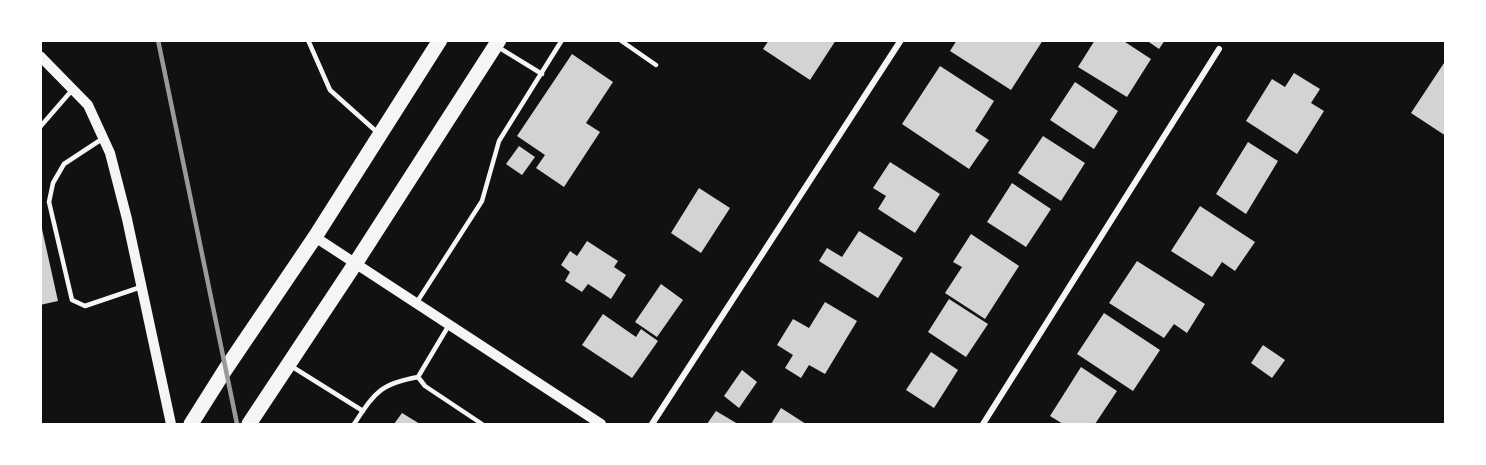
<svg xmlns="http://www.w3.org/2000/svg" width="1486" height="465" font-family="'DM Sans',sans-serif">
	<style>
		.building { fill: #d3d3d3 }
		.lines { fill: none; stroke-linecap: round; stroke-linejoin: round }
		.service { stroke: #f5f5f5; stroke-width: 4.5 }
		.minor { stroke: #f5f5f5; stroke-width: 6 }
		.tertiary { stroke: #f5f5f5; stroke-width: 10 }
		.primary { stroke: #f5f5f5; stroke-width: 15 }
		.rail { stroke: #9a9a9a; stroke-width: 4.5 }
	</style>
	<rect width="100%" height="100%" fill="#111"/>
	<path class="building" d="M769,40h67l-26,40 -47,-31z
		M957,40h86l-32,50 -61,-39z
		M1095,40h27l29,19 -24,38 -49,-30z
		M1146,40h19l-6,9z
		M572,54l41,28 -27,41 14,9 -36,55 -28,-19 9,-13 -28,-19z
		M1446,60v76l-35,-23z
		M940,66l54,35 -19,30 14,9 -20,29 -67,-45z
		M1294,73l26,16 -9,14 13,8 -27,43 -51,-33 26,-42 13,8z
		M1075,82l43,29 -24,38 -44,-29z
		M1043,136l42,27 -24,38 -43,-28z
		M1248,142l30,19 -32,53 -30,-20z
		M519,146l16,11 -13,18 -16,-11z
		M890,162l50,32 -25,39 -37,-24 8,-13 -13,-8z
		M1012,183l39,26 -25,38 -39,-25z
		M699,188l31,20 -29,45 -30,-20z
		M1200,206l55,36 -20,29 -13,-9 -10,15 -41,-26z
		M40,229h2l16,72 -18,4z
		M859,231l44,27 -25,40 -59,-37 8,-13 15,9z
		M971,234l48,32 -34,53 -40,-26 17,-26 -9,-5z
		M587,241l31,20 -4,6 12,8 -15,24 -23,-15 -6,8 -17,-11 5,-9 -9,-7 9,-14 7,5z
		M1137,261l68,43 -18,29 -13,-9 -10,14 -55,-35z
		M661,284l22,16 -26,37 -22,-15z
		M949,299l39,25 -22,33 -38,-25z
		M825,302l32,19 -32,53 -16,-9 -8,13 -16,-10 8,-13 -16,-10 16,-26 16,9z
		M1104,313l56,37 -27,41 -56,-37z
		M603,314l33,23 5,-8 17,12 -26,37 -50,-33z
		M1263,345l22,15 -13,18 -21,-15z
		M931,352l27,18 -24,38 -28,-18z
		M1081,367l36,24 -22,33h-32l-13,-8z
		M742,370l15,12 -18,26 -15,-12z
		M781,408l25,16h-35z
		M716,411l22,13h-31z
		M402,413l18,11h-26z"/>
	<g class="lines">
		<path class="service" d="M308,40l22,50 48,43
			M620,40l36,25
			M498,47l44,27
			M40,127l33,-38
			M102,139l-38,25 -11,19 -4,19 23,98 13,6 56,-19
			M417,302l65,-101 17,-60 63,-101
			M291,366l72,45
			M418,377l7,9 57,38
			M354,424c21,-31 25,-40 64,-47l31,-52"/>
		<path class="minor" d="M652,424l249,-384
			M983,424l236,-375"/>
		<path class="tertiary" d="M40,56l48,49 22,48 17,66 44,205
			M315,237l286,187"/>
		<path class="primary" d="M191,424l34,-54 90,-133 125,-197
			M249,424l106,-160 144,-224"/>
		<path class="rail" d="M158,40l79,384"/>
	</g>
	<rect width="1486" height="465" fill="none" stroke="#ffffff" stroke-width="84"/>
</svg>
